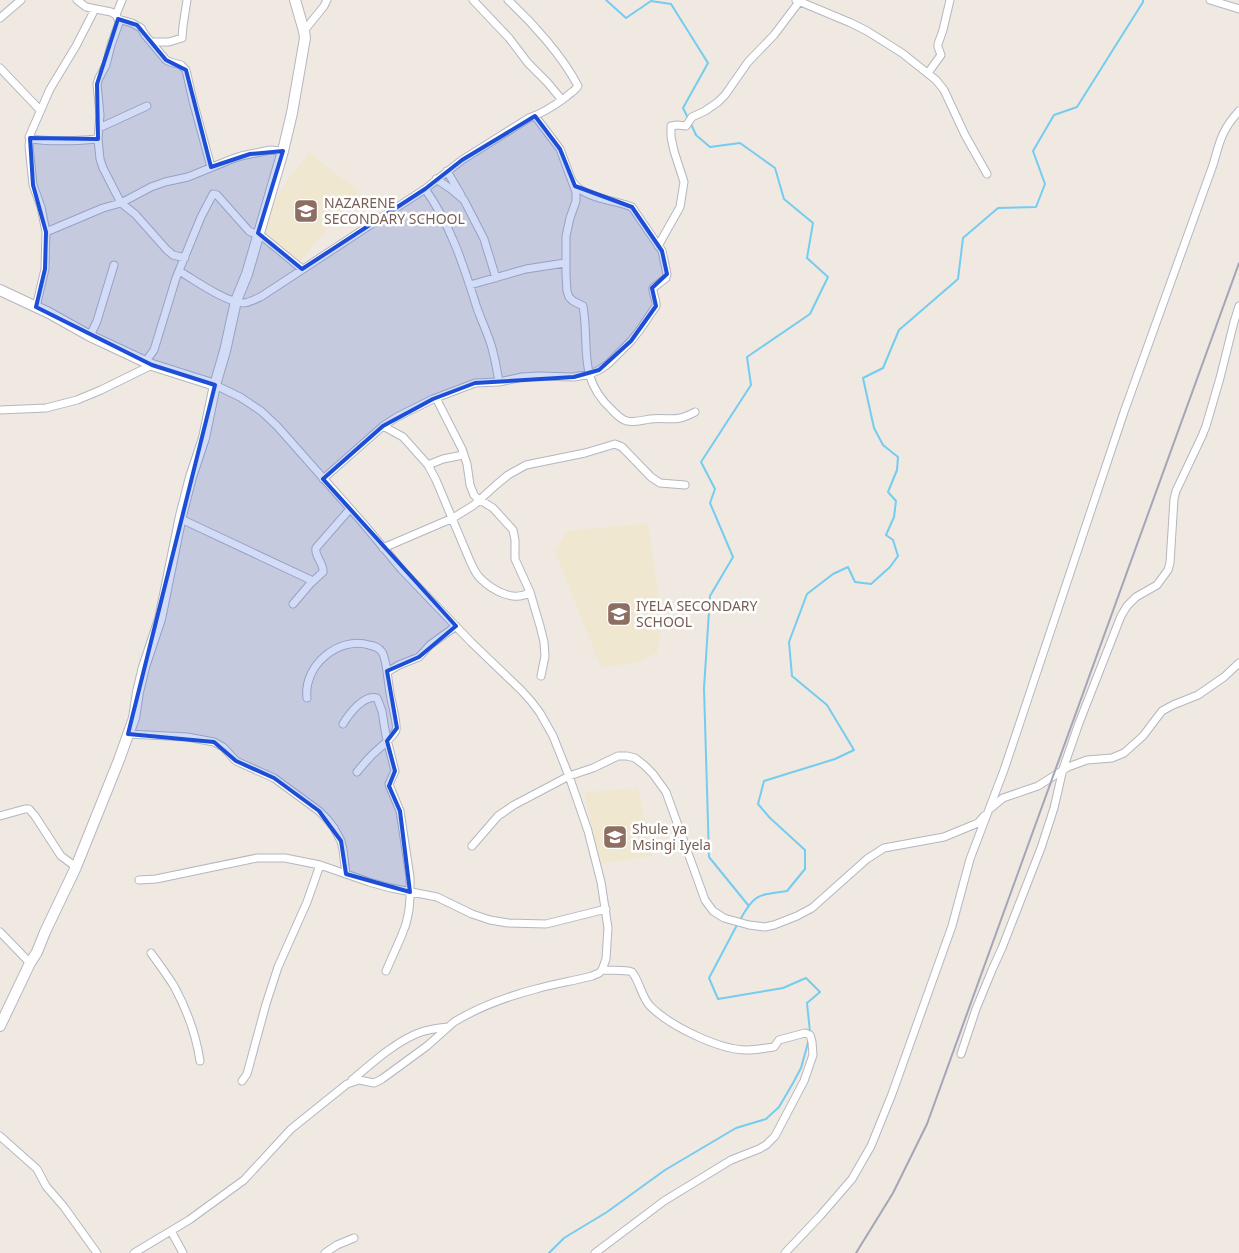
<svg xmlns="http://www.w3.org/2000/svg" width="1239" height="1253" font-family="'Noto Sans',sans-serif">
	<style>
		.education { fill: #f0e7d1 }
		.lines { fill: none; stroke-linecap: round; stroke-linejoin: round }
		.stream { stroke: #74ccf1; stroke-width: 2 }
		.street-casing { stroke: #b4b6c1; stroke-width: 9 }
		.secondary-casing { stroke: #b4b6c1; stroke-width: 12 }
		.street { stroke: #fff; stroke-width: 7 }
		.secondary { stroke: #fff; stroke-width: 10 }
		.rail { stroke: #a3a5b8; stroke-width: 2 }
		.marked { fill: #1d4ed8; fill-opacity: 0.2; stroke: #1d4ed8; stroke-width: 4; stroke-linejoin: round }
		.labels { text-anchor: middle; stroke-width: 5; stroke-linejoin: round; paint-order: stroke }
		.education-label { font-size: 14px; fill: #785e54; stroke: #fff; text-anchor: start }
	</style>
	<rect width="100%" height="100%" fill="#efe9e1"/>
	<path class="education" d="M309,153l50,38 -60,72 -39,-33 25,-47z
		M648,523l10,68 2,45 -3,17 -19,9 -37,6 -46,-117 13,-20z
		M638,788l14,68 -52,8 -16,-72z"/>
	<g class="lines">
		<path class="stream" d="M606,0l20,18 25,-17 20,3 37,59 -25,45 6,12
			M691,124l5,11 14,12 30,-4 35,25 9,31 29,24 -6,35 21,19 -18,37 -63,43 4,28 -50,77 14,27 -5,14 23,54 -23,39 -6,92 5,169 39,48
			M740,920c14,-26 18,-25 47,-29l18,-22v-19l-35,-32 -12,-14 6,-23 71,-22 19,-9 -27,-45 -35,-29 -3,-34 18,-48 26,-20 15,-7 7,15 16,2 19,-17 8,-11 -5,-16 -7,-5 8,-18 2,-16 -8,-9 9,-22 1,-13 -15,-12 -9,-17 -11,-50 20,-10 16,-38 59,-51 5,-41 35,-30 38,-1 9,-23 -12,-33 21,-36 23,-8 66,-105v-2
			M737,925l-28,53 9,21 65,-11 23,-10 14,14 -13,11 3,29
			M549,1253l15,-15 43,-26 58,-42 71,-42 30,-9 13,-12 14,-24 8,-15 8,-29"/>
		<defs>
			<path id="street" d="M77,0l9,7 25,5 5,3 2,4 1,4 -8,22 -5,20 -7,13 -2,6 3,31 -2,24 2,20 3,9 18,35 14,11 32,36 6,5 12,3
				M473,0l36,38 19,25 19,19 15,18
				M796,0l55,23 16,8 35,22 34,27 8,10 21,45 22,39
				M1210,0l29,9
				M95,9l-19,37 -26,43 -21,48 2,2c22,3 45,2 67,0
				M116,15l6,-15
				M0,18l21,-18
				M118,19l14,4 9,5 4,7 21,25 4,2 11,3 5,5 7,31 18,66
				M304,31l20,-25 3,-6
				M151,42h18l13,-4 1,-12 4,-26
				M0,68l40,42
				M928,73l13,-18 -3,-8v-3l5,-14 7,-30
				M535,116l25,33 16,43v9l-6,17 -4,18v39l1,16 2,6 4,4 10,5c7,41 -6,72 29,104 4,4 9,10 15,11 7,2 16,-1 23,-2 21,-2 25,4 45,-7
				M99,128l48,-22
				M30,138l-1,8 4,39 8,22 5,25 -1,37 -9,38
				M447,171l14,24
				M436,179l15,10 13,11 20,39 12,39
				M425,189c26,36 39,78 52,119 5,14 11,26 15,40 3,11 5,22 7,34
				M46,232l57,-24 18,-5 30,-16 14,-5 23,-5 44,-18 9,-3 29,-6 13,1
				M658,246l22,-39 4,-25 -10,-31 -3,-14v-11l6,-1 9,1 6,-9 13,-6 13,-9 7,-7 23,-33 26,-27 25,-33
				M179,271c16,9 46,31 64,32 6,0 13,-4 19,-7l163,-107 37,-29 67,-42c14,-5 25,-12 37,-21 4,-4 9,-6 12,-11 -15,-29 -45,-63 -70,-86
				M470,285l56,-16 39,-6
				M90,336l7,-15 17,-56
				M146,361l8,-11 22,-72 25,-61 12,-23 4,1 32,36 4,2h5l44,36
				M436,398l26,51 5,15 3,21 4,10 3,3 16,10 20,22 2,10v19l15,33 10,34 4,16 1,14 -4,20
				M0,410l46,-2 31,-8 24,-10 51,-25
				M383,426l20,11 25,28 8,15 34,81c3,6 5,12 10,17 12,12 34,25 50,14
				M428,465l15,-6 20,-4
				M323,479l60,-53 14,-9 36,-18 42,-16 24,-1 23,-5 16,-1 36,1 16,-3 9,-4 9,-6 23,-23 8,-10 17,-25c1,-7 -4,-12 -3,-18l13,-10 1,-4 -5,-23 -30,-44c-19,-8 -47,-7 -60,-26
				M181,519l132,62
				M383,548l70,-30 21,-13 22,-20 12,-10 18,-10 59,-12 30,-9 7,3 29,30 9,6 25,2
				M293,604l17,-20 13,-12c1,-9 -9,-16 -7,-24l34,-39
				M387,672l12,-7 20,-8 11,-12 26,-19
				M307,698c-4,-32 31,-62 62,-53 5,1 10,2 13,7 5,8 6,31 8,41 1,8 8,32 6,37 -2,7 -18,19 -24,25 -5,5 -10,11 -15,17
				M343,724c6,-10 21,-30 34,-26l5,13 4,25 9,35 -6,13 1,3 10,24 10,66v21l-1,12 -3,14 -5,13 -15,34
				M128,734l59,3 27,5 9,5 13,14 38,17 45,33 8,8 7,9 7,13 2,9 3,24
				M991,808l12,-10 35,-12 30,-19 19,-7 25,-2 12,-5 19,-17 19,-25 11,-6 25,-10 26,-18 15,-14
				M0,816l25,-7h4l6,7 26,40 15,11
				M472,846l26,-30 16,-11 55,-29 24,-8 25,-12h9l8,2 9,7 9,9 13,18 39,108 8,11 11,7 25,7 16,2 9,-2 23,-9 15,-8 55,-49 17,-11 60,-11 34,-14 6,-7
				M139,880l17,-1 101,-21h28l35,7 49,17 22,6 46,9 35,17 18,6 18,3 38,1 60,-15
				M0,932l30,31
				M151,953c8,11 16,22 23,33 13,24 22,48 26,75
				M961,1054l15,-45 16,-39 10,-22 39,-100 13,-40 9,-39 16,-46 42,-107 6,-10 9,-9 21,-12 11,-15 2,-7 4,-64 2,-8 26,-55 4,-10 14,-48 14,-56 5,-16
				M352,1080c20,-17 44,-39 69,-48 9,-3 18,-4 27,-5
				M242,1081l5,-7 19,-70 12,-37 29,-65 13,-37
				M0,1136l37,33 9,17 18,21 33,46
				M171,1231l12,22
				M134,1253l55,-33 55,-40 47,-51 56,-45 12,-4 15,3 8,-4 45,-33 27,-24c23,-14 55,-26 82,-33 18,-5 37,-8 56,-13l7,-3 3,-3 4,-11 2,-31 -7,-46 -13,-51 -19,-55 -16,-40 -13,-23 -9,-12 -10,-11 -50,-48 -69,-72 -40,-48 -85,-96 -16,-15 -21,-14 -25,-12
				M325,1253l12,-8 17,-7
				M595,1253l69,-52 67,-41 28,-11 7,-4 9,-9 29,-55 9,-26 -1,-13 -2,-7 -5,-2 -26,7 -5,7c-9,1 -18,3 -27,3 -28,0 -77,-24 -97,-44 -9,-10 -10,-24 -18,-34 -9,-3 -20,-1 -30,-2
				M785,1253l35,-37 32,-37 19,-33 21,-52 60,-168 18,-67 34,-89 120,-358 89,-247c7,-24 8,-34 26,-54"/>
			<path id="secondary" d="M0,290l49,23 41,23 62,29 63,20
				M0,1026l30,-63 7,-11 8,-20 31,-65 43,-107 15,-42 4,-26 6,-25 16,-48 21,-103 10,-39 13,-39 11,-53 10,-34 11,-50 11,-27 36,-123 9,-38 13,-75 -1,-7 -9,-31"/>
		</defs>
		<use href="#street" class="street-casing"/>
		<use href="#secondary" class="secondary-casing"/>
		<use href="#street" class="street"/>
		<use href="#secondary" class="secondary"/>
		<path class="rail" d="M856,1253l37,-60 34,-69 312,-861"/>
	</g>
	<path class="marked" d="M118,19l19,6 29,35 20,10 25,97 39,-13 33,-3 -25,82 44,36 123,-80 37,-29 73,-44 25,33 15,37 57,21 30,44 5,23 -15,14 4,18 -25,35 -32,29 -25,7 -99,6 -42,16 -50,27 -60,53 133,147 -37,31 -32,14 10,57 -10,13 8,30 -6,15 11,25 10,81 -64,-18 -5,-33 -22,-30 -45,-33 -38,-17 -22,-19 -86,-8 87,-349 -63,-20 -116,-58 9,-38 1,-37 -13,-47 -3,-47 68,1 -1,-55z"/>
	<defs>
		<symbol id="school-square" viewBox="-11 -11 22 22"><rect x="-9" y="-9" width="18" height="18" rx="4" fill="#8d6e63" stroke="#fff"/><path d="M0-5L7-2L0 1L-7-2ZM-4 1L0 2.5L4 1V4Q0 6-4 4Z" fill="#fff"/></symbol>
	</defs>
	<g fill-rule="evenodd">
		<use href="#school-square" x="292" y="197" width="28" height="28"/>
		<use href="#school-square" x="605" y="600" width="28" height="28"/>
		<use href="#school-square" x="601" y="823" width="28" height="28"/>
	</g>
	<g class="labels">
		<g class="education-label">
			<text x="324" y="208">NAZARENE<tspan x="324" dy="16">SECONDARY SCHOOL</tspan></text>
			<text x="636" y="611">IYELA SECONDARY<tspan x="636" dy="16">SCHOOL</tspan></text>
			<text x="632" y="834">Shule ya<tspan x="632" dy="16">Msingi Iyela</tspan></text>
		</g>
	</g>
</svg>
